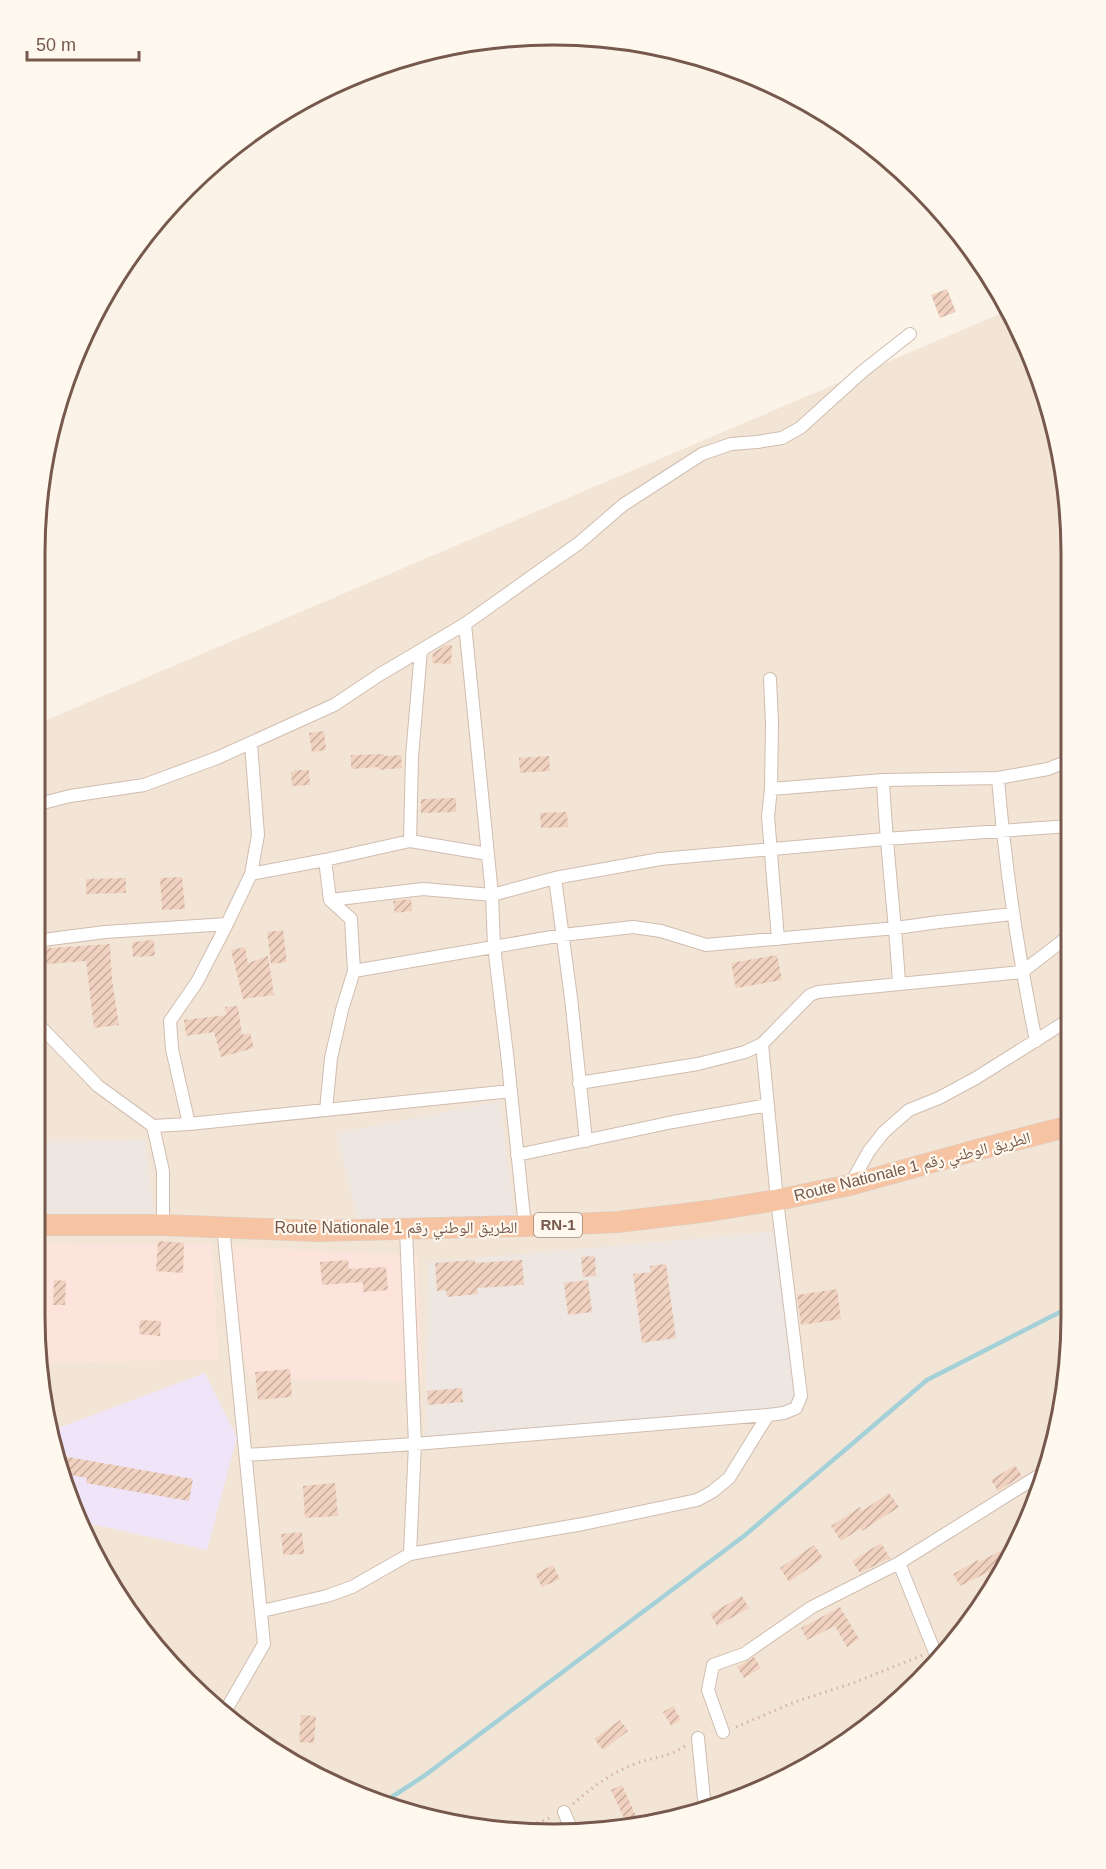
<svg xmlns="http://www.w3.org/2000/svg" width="1106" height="1869" font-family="Arial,'Noto Naskh Arabic',sans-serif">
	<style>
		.residential { fill: #f3e5d6 }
		.commercial { fill: #fce4dc }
		.industrial { fill: #ede6e1 }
		.education { fill: #f0e4f8 }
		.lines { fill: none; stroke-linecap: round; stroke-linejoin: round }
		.stream { stroke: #a3d1d7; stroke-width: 4.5 }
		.building { fill: url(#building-hatch) }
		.minor-casing { stroke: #d0bdb0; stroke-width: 14 }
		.trunk-casing { stroke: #d9d1cd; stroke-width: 22 }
		.path { stroke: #d6b5a3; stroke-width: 3; stroke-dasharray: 1.5 4.5; stroke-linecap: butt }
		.minor { stroke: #fff; stroke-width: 12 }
		.trunk { stroke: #f6c4a2; stroke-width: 21 }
		.labels { text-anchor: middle; stroke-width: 4.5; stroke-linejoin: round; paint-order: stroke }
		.shield { fill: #fff8ee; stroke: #9f897d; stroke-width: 1.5 }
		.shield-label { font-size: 15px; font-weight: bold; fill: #76594c }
		.street-label { font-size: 16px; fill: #76594c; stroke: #fff8ee }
		.rim { fill: none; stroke: #76594c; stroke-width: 3 }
	</style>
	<defs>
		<pattern id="building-hatch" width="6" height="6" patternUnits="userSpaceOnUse" patternTransform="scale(1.5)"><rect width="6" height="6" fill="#f1d2c0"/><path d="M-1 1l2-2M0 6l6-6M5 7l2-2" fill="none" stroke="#c8ad9e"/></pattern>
	</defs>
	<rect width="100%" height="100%" fill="#fcf3e8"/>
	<path class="residential" d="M1009,310l45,108 16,101v831l-26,133 -60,121 -116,124 -149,79 -166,27 -166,-27 -122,-60 -124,-116 -79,-149 -27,-166v-591z"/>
	<path class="commercial" d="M35,1243l177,1 6,115 -176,4 -7,-47z
		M234,1246l183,10 5,126 -173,-4 -11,-42 -11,-80z"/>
	<path class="industrial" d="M500,1101l15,116 -158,2 -21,-86z
		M145,1140l9,74 -119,3v-76z
		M780,1231l14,174 -190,25 -179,14 3,-182z"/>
	<path class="education" d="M205,1373l32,64 -30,113 -124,-28 -21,-40 -9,-52z"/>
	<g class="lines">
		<path class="stream" d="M381,1804l43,-28 320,-240 183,-156 143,-73"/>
	</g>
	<path class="building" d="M947,289l9,23 -16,6 -9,-23z
		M446,645h6l-1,19 -19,-1 1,-10z
		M324,731l2,19 -14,2 -3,-19z
		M384,754v2l17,-1 1,13 -23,2 -1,-3 -27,2v-14z
		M549,756l1,15 -30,2 -1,-15z
		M294,770h15l1,15 -18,1 -1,-14h3z
		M456,798v14l-35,1v-14z
		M567,812l1,15 -27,1 -1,-15z
		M182,877l3,32 -23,1 -2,-32z
		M126,878v15l-40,1v-15z
		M411,899l1,12 -17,2 -2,-12z
		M283,930l4,32 -16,2 -4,-32z
		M154,940l1,16 -22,1 -1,-15z
		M110,944l2,35 7,46 -25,3 -8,-67 -51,4v-16z
		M245,947l3,16 20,-7 6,39 -31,4 -12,-49z
		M777,955l5,25 -46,8 -5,-25z
		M238,1006l4,29 8,-2 4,15 -33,9 -7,-25 -28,4 -2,-16 42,-5 -1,-8z
		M158,1241l26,2 -1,30 -27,-2z
		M595,1256l1,20 -13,1 -2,-20z
		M348,1260l1,9 37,-2 2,23 -25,2v-10l-41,3 -2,-23z
		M475,1260v3l47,-3 2,25 -47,3 1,6 -31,3 -1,-7 -9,1 -2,-28z
		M666,1264l10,74 -34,5 -9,-69 18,-2 -1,-6z
		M54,1280l12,1 -1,24h-12z
		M588,1280l4,32 -24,3 -4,-32z
		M837,1289l4,30 -40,6 -4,-30z
		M140,1320l21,1 -1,15 -21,-2z
		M290,1369l2,28 -34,3 -3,-28z
		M462,1388l1,14 -35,3 -1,-14z
		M57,1455l136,24 -4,22 -103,-18 1,-5 -27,-5z
		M1015,1465l7,11 -24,15 -7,-11z
		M335,1483l3,33 -33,2 -2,-32z
		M889,1493l10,14 -37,24 -1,-3 -20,13 -10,-15 29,-19 2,4z
		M302,1532l2,22 -21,1 -2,-21z
		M881,1543l9,15 -30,15 -8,-12z
		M814,1545l9,13 -34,24 -9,-14z
		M1000,1551l5,10 -2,4 -43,21 -7,-12 25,-14 1,2z
		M553,1565l7,14 -18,8 -7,-13z
		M742,1596l7,12 -32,18 -7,-12z
		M840,1607l19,32 -12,8 -12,-21 -28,14 -6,-12z
		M754,1657l7,11 -17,10 -7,-11z
		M673,1706l8,14 -10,6 -8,-14z
		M301,1715l15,1 -2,27 -15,-1z
		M620,1720l8,11 -25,19 -9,-11z
		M622,1785l15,33 -8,4h-3l-15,-32z"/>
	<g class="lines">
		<defs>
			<path id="minor" d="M465,624l27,271 2,51 13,108 18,172
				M770,679l2,44 -1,66 -3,27 10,123
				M998,778c7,89 20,176 38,263
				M883,780c3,68 12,135 16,203
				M771,789l112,-9 115,-2 50,-9 22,-9
				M35,805l35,-9 74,-11 73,-27 117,-53 45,-30 86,-51 114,-81 44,-38 79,-51 29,-10 26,-2 25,-4 18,-10 63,-57 47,-37
				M410,841l2,-84 9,-107
				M325,860l5,40 21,19 3,52 -12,39 -11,48 -5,52
				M251,874l74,-14 85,-19 78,13
				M555,878l16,120 15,143
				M330,900l93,-11 69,6 63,-17 105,-19 225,-20 185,-13
				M35,941l70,-9 122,-8
				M354,971l209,-36 70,-8 28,4 45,14 190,-17 43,-6 73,-8
				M35,1021l63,65 55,40 10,45v54
				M579,1083l119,-19 47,-12 17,-8 48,-49 8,-3 204,-20 48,-37
				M189,1124l-17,-75 -2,-28 27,-39 30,-58 24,-50 7,-39 -7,-91
				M153,1126l36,-2 322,-33
				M517,1155l156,-33 95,-17
				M850,1185l19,-34 15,-19 25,-22 30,-12 37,-20 94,-59
				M223,1226l41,418 -38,66
				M406,1230l9,214 -5,110
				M246,1455l169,-11 353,-29 16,-2 12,-5 5,-12 -24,-196 -15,-156
				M899,1563l37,92
				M262,1611l65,-15 25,-9 58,-33 173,-30 114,-24 15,-8 17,-14 39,-63
				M723,1732l-15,-42 5,-25 31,-11 68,-47 87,-44 147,-92
				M698,1738l7,71
				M564,1812l8,19"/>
			<path id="trunk" d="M35,1225h128l153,6 209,-5 93,-4 91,-11 68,-11 73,-15 130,-36 90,-23"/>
		</defs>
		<use href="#minor" class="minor-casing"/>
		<use href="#trunk" class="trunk-casing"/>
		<path class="path" d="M736,1727l59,-25 58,-19 70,-28
			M573,1804c18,-16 37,-30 59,-39 19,-8 35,-7 53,-19
			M527,1830l10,-7 15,-6"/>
		<use href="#minor" class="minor"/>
		<use href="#trunk" class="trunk"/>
	</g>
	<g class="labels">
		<rect class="shield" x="534" y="1213" width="48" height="24" rx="4.5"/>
		<g class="shield-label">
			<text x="558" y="1230">RN-1</text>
		</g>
		<g class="street-label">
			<text transform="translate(912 1166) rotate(-14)" y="6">Route Nationale الطريق الوطني رقم 1</text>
			<text x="396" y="1233">Route Nationale الطريق الوطني رقم 1</text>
		</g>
	</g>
	<path d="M0 0H1106V1869H0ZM553 45H553A508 508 0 0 1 1061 553V1316A508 508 0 0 1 553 1824H553A508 508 0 0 1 45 1316V553A508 508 0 0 1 553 45Z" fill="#fff8ee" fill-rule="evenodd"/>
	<path class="rim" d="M553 45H553A508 508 0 0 1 1061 553V1316A508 508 0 0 1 553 1824H553A508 508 0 0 1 45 1316V553A508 508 0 0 1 553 45Z"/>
	<path d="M27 51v9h112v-9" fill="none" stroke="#76594c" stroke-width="3"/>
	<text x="36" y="51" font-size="18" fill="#76594c" stroke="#fff8ee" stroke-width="4.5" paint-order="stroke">50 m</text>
</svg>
